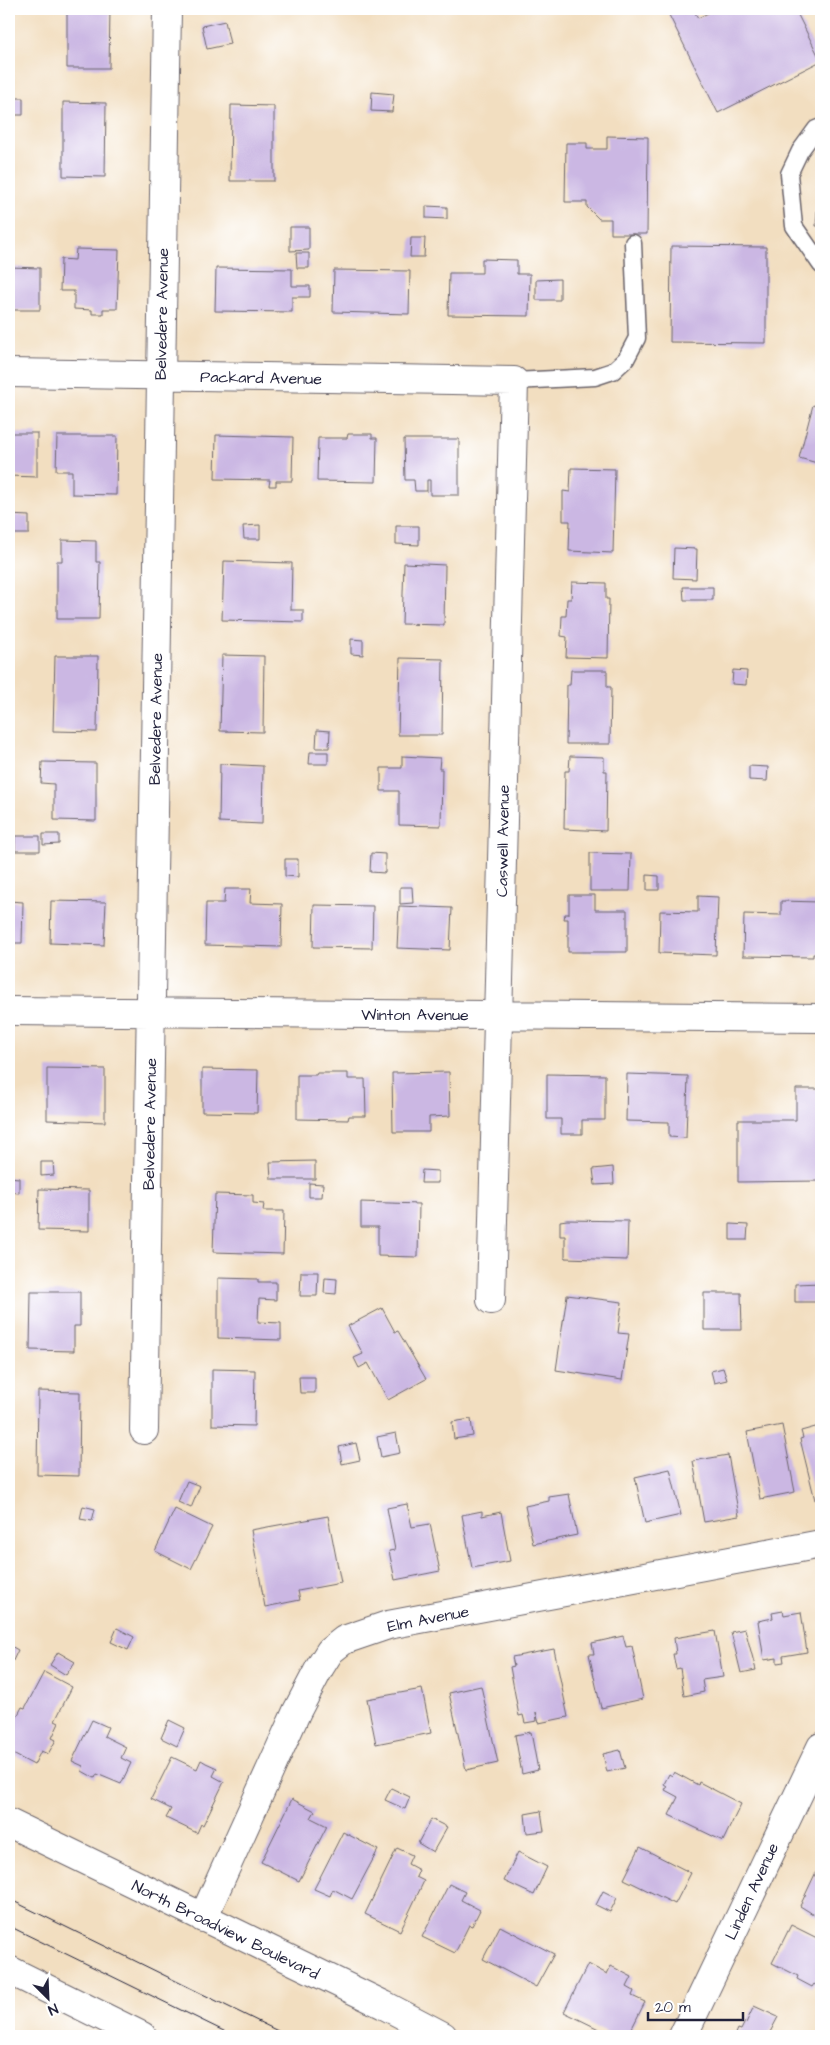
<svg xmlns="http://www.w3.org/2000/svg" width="830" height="2045" font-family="'Architects Daughter',sans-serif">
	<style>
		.building { fill: #cbb7e3 }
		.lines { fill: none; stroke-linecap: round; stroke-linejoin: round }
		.service-casing { stroke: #6b646a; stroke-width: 19 }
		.minor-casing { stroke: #6b646a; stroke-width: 30 }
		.tertiary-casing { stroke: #6b646a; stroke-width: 30 }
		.service { stroke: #fff; stroke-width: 16 }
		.minor { stroke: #fff; stroke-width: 28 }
		.tertiary { stroke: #fff; stroke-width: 28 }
		.tram { stroke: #22223b; stroke-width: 1 }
		.labels { text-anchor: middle; stroke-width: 4.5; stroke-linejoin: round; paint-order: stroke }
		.street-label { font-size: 16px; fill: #22223b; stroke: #fff }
	</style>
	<rect width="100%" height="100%" fill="#fff"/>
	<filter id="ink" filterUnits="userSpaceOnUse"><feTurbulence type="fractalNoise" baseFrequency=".02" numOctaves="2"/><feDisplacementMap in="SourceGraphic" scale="10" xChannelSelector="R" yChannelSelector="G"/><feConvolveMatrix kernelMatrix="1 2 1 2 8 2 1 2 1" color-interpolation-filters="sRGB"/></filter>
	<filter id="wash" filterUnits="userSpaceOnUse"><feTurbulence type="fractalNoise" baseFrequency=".0096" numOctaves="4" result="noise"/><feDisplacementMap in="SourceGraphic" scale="20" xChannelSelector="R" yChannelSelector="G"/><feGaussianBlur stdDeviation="1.12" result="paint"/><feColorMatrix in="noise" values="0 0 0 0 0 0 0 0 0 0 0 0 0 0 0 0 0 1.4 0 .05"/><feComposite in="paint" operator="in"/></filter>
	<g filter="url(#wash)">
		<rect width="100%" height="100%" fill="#f2dec0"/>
		<g id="blocks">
			<path class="building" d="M67,9h43l-1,59h-42z
				M666,9h27l5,9 18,-9h79l26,52 -103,52z
				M225,21l5,23 -23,5 -5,-23z
				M372,92l22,2 -2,18 -21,-1z
				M9,98h14v17h-14z
				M63,102l43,1 -1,74 -42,-1z
				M231,105l43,1v75h-44z
				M607,136l41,1 -1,97h-36v-15h-12l-12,-12v-5h-22l1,-59h21v6h20z
				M818,192h3v34h-5z
				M426,206l21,1v12l-21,-1z
				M290,227h19v23l-19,1z
				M411,238h14l-1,19h-14z
				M671,246l95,1v96l-96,-1z
				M76,249l43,1 -2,59h-14v5h-11v-4l-18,-1v-18h-14l1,-32 14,1z
				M296,253h13v15h-12z
				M482,259l35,1v14h13l-1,42 -81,-1 1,-42h33z
				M9,267l31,1v42h-31z
				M216,268l76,1v17h18v11h-18v15l-77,-1z
				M334,270l76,1 -1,43 -76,-2z
				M560,279v21h-24v-20z
				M813,405l8,3v56l-22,-6z
				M9,433h28v44l-28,-1z
				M348,434h24v4h5l-1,44 -59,-1 1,-43h29z
				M216,435l77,2 -1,44h-16v5h-7l1,-6 -55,-1z
				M57,436h60l-1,59 -44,-1v-23h-16z
				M404,439h55v56h-29v-15h-3v11h-12l-1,-11h-9z
				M571,468l44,1 -2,84 -44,-2 1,-30h-7v-30l7,1z
				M9,515l20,1v18h-20z
				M260,525v14h-16l-1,-13z
				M396,526h23v19l-23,-1z
				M62,540l34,1v21h4l-1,57h-42v-58h5z
				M674,548l23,1 -1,30 -23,-1z
				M224,561l68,2 -1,47h12v12l-81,-2z
				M404,563l41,2 -1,60 -42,-1z
				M572,582l34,1v16h3l-1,59 -42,-1 1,-20 -6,-1 1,-20h4l1,-17h4z
				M683,587h30v13h-29z
				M351,639l12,1v15l-12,-1z
				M222,655l42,1 -1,76 -43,-1z
				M55,656h43l-1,76 -44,-1z
				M400,658l43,1 -1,76h-44z
				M571,670h36v17h4l-1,57h-44l1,-59h3z
				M733,670l14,1 -1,14 -14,-1z
				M317,730l13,1 -1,17h-13z
				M310,752h18v12h-19z
				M402,756l38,2 -1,11h3l-1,57 -42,-1v-34h-18v-23h21z
				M570,756l34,1v14h3l-1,60 -42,-2 1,-58h4z
				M42,762l54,1v58l-42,-1v-36l-13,-1z
				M220,764l43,2 -1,58 -43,-2z
				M749,766l19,1 -1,14 -18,-1z
				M43,834h16v10l-16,1z
				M15,836h25v15h-25z
				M371,853l14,1v19l-15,-1z
				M590,853l41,1 -1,37h-40z
				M285,859h13v18l-13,-1z
				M647,875l12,1v14h-12z
				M400,887h12l1,16 -13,1z
				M225,889h26l-1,14 32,1 -1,43 -76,-2 1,-42h18z
				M569,895h26v15h32v42h-59v-33h-4l1,-5h4z
				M698,896l20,1 -2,58 -57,-2 1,-42 38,1z
				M9,901l14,1 -1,41h-13z
				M51,901l55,1 -2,43 -54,-2z
				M781,901l38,1v10h2v42h-8v3l-70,-1 1,-42 37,1z
				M314,905l59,1 -1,42 -59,-1z
				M399,906l53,2 -2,42 -53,-2z
				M9,1065h3l-1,44 -2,1z
				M47,1068l58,1v53l-58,-2z
				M202,1069l56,1 -1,43 -55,-1z
				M449,1072l1,44 -21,1v15h-36l-1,-59z
				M317,1073h31v6h17l1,37h-17l-1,4 -51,-1v-44h19z
				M547,1074l58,1v45h-23v14h-21v-15h-14z
				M627,1074l61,2 -2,62 -17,-1v-15l-43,-1z
				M796,1089h25v92l-83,1v-62h58z
				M315,1161v18h-44l-1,-17z
				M41,1162h12l1,13 -13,1z
				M613,1167l1,17 -19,1 -2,-16z
				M422,1170l16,1v12h-17z
				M9,1177l10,1v15l-10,-1z
				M309,1183l14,1 -1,13h-13z
				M39,1189l50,1v41l-51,-1z
				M215,1194l38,1v8l11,1 -1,7h21l-1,43 -70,-2z
				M361,1202l58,2 -1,53 -40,-1v-29h-17z
				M567,1220l61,1 -1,39 -62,-2v-22h-5v-15z
				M730,1224l18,1 -1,15h-17z
				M301,1272h17l-1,24h-17z
				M218,1278l40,1v3h18v18l-17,-1 -1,23 23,1v17l-63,-2z
				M325,1278l12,1 -1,15 -12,-1z
				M821,1283v19h-26v-18z
				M31,1292h49v34h-6v25l-44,-1z
				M704,1293h37l1,37h-38z
				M567,1295l55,7 -4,31 11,1 -7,46 -66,-10z
				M382,1308l13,24 3,-1 28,48 -38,21 -20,-37 -9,5 -5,-10 9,-4 -15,-28z
				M723,1368l4,12 -13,3 -3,-12z
				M212,1369l43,1 -1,56 -42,-1z
				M299,1377h16v16h-15z
				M38,1391l42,1 -1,84 -42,-1z
				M471,1419l2,17 -19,3 -2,-17z
				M782,1425l13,67 -35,7 -13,-67z
				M819,1426l2,8v64l-6,2 -15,-61 3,-1 -2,-7z
				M396,1433l4,20 -19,4 -4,-20z
				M356,1443l4,17 -18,4 -3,-17z
				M728,1455l11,61 -35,6 -11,-61z
				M670,1469l11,46 -36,8 -10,-46z
				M187,1481l13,5 -9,22 -13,-6z
				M569,1494l8,41 -44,9 -8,-38 24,-5v-4z
				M407,1504l5,23 18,-3 10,47 -45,9 -6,-29 6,-1 -8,-42z
				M83,1506l12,3 -3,12 -12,-2z
				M175,1509l37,18 -21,42 -36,-18z
				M482,1511v5l19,-4 9,49 -38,7 -10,-53z
				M328,1516l13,67 -43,8 2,9 -35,7 -14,-77z
				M783,1611l1,4 17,-3 6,40 -24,4 1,6 -7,1v-5l-13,2 -6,-39 15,-3 -1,-5z
				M117,1628l17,9 -6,13 -17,-8z
				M745,1629l11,41 -15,3 -10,-41z
				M715,1631l8,46 -21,3 2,12 -20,4 -4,-28 -4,1 -3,-15h3l-2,-16z
				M623,1636l3,11 6,-1 11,53 -42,9 -12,-54h5l-2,-11z
				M9,1645l9,5 -9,19z
				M554,1649l14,68 -29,6 -3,-11 1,9 -12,2 -2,-8 -4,1 -9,-49 4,-1 -2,-9z
				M58,1652l17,10 -9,13 -16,-10z
				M44,1672l28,15 -17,34 4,2 -7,15 4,2 -8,14 -7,-3 -7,14 -25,-13v-20l13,-25 3,1z
				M481,1686l17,77 -32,7 -17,-77z
				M422,1689l9,44 -55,11 -9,-45z
				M92,1720l16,7 -4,9 22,11 -5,11 10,5 -10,21 -24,-10 -2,4 -4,-2 -9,-5 1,-5 -11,-5z
				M169,1720l16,8 -8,18 -16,-8z
				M531,1732l7,38 -16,4 -7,-39z
				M620,1750l5,18 -18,4 -4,-18z
				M172,1757l25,12 4,-9 5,3 11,5 -4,8 11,6 -21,43 -2,-1 -4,9 -31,-15 5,-9 -20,-10z
				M674,1772l24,13 1,-3 42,22 -18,37 -54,-26 9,-18 -13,-7 2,-4 -3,-2 5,-10 3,2z
				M391,1788l19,9 -5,12 -20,-9z
				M292,1799l23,12 -4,7 16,8 -28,55 -38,-19z
				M541,1811l3,20 -17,2 -2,-19z
				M431,1819l16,8 -14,25 -15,-9z
				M343,1832l35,18 -26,49 -19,-10 -3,7 -16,-7z
				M640,1847l51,26 -16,31 -51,-25z
				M397,1848l15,7 -4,9 11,6 -3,7 8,4 -24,50 -35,-17z
				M518,1852l29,15 -13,28 -30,-14z
				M816,1872l5,2v45l-21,-13z
				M449,1884l16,8 -4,8 19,10 -8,16 -3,-1 -14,28 -33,-16z
				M603,1891l14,7 -7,14 -14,-7z
				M791,1925l30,15v48l-7,-4 -2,3 -15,-8 1,-3 -26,-13z
				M500,1926l54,28 -18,33 -53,-28z
				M588,1964l19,10 4,-8 21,11 -5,10 7,4 -2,5 13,6 -17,34h-15l-49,-24z
				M754,2006l24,11 -10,19h-33l3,-7 3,1 4,-8 1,1z"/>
		</g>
	</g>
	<g filter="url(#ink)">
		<use href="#blocks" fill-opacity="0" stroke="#6b646a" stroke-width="1"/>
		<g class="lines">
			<defs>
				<path id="service" d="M821,127l-5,2 -16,22 -11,23 5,52 27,39
					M514,381l81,-4 18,-6 13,-12 11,-21 -4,-95"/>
				<path id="minor" d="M9,373l505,8 -23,919
					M9,1011l812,7
					M144,1430l23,-1421
					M9,1823l375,182 59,31
					M203,1918l94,-207 23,-44 10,-16 14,-11 44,-15 433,-81
					M683,2036l138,-289"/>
				<path id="tertiary" d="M9,1970l133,66"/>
			</defs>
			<use href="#service" class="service-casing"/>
			<use href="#minor" class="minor-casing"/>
			<use href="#tertiary" class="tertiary-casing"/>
			<use href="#service" class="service"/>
			<use href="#minor" class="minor"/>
			<use href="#tertiary" class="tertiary"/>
			<path class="tram" d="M9,1899l279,137
				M9,1926l225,110"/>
		</g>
	</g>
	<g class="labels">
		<g class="street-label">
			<text transform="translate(161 314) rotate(-89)" y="6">Belvedere Avenue</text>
			<text transform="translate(261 377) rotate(1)" y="6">Packard Avenue</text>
			<text transform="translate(155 719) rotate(-89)" y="6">Belvedere Avenue</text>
			<text transform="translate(502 841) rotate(-89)" y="6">Caswell Avenue</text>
			<text x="415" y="1020">Winton Avenue</text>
			<text transform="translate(149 1124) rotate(-89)" y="6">Belvedere Avenue</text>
			<text transform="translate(428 1618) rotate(-11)" y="6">Elm Avenue</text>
			<text transform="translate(751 1891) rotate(-65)" y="6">Linden Avenue</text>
			<text transform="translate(226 1929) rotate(26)" y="6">North Broadview Boulevard</text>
		</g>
	</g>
	<rect width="830" height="2045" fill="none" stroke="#fff" stroke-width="30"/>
	<g transform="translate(48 1998) rotate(156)" stroke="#ffffff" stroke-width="4" paint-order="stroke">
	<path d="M0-4L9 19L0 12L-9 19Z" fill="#22223b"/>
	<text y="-8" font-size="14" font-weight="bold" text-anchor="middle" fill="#22223b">N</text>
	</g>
	<path d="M648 2012v8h95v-8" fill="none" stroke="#22223b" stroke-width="2.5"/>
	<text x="655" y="2012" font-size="15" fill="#22223b" stroke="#ffffff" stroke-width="4" paint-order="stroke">20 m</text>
</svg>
